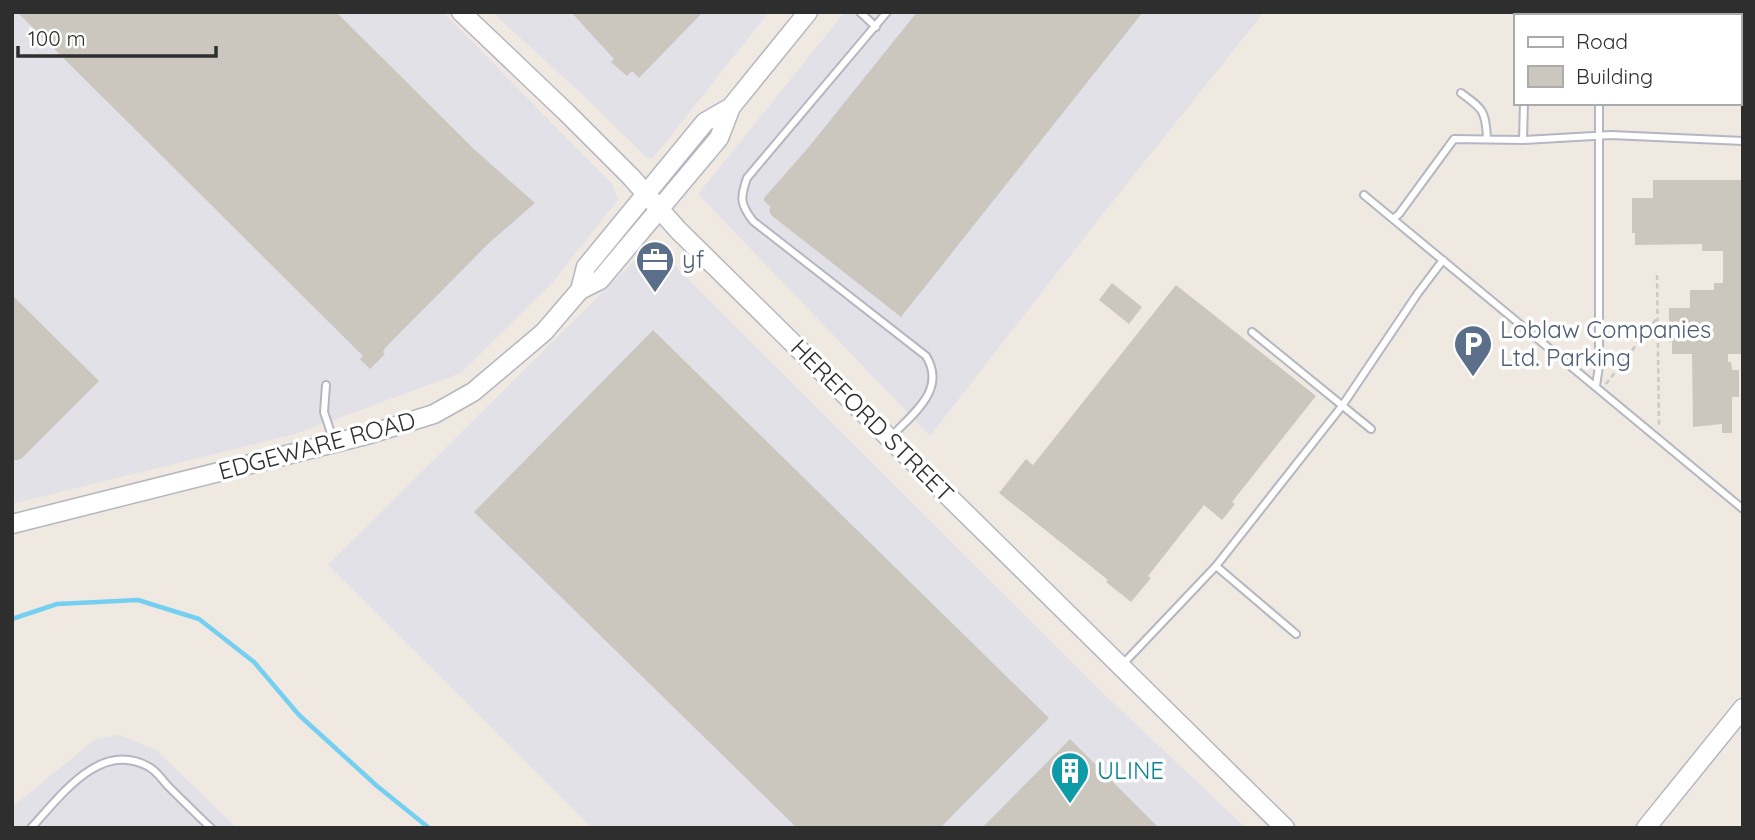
<svg xmlns="http://www.w3.org/2000/svg" width="1755" height="840" font-family="Quicksand,sans-serif">
	<style>
		.industrial { fill: #e3e1e8 }
		.lines { fill: none; stroke-linecap: round; stroke-linejoin: round }
		.stream { stroke: #75cff0; stroke-width: 4.5 }
		.building { fill: #cbc7bf }
		.lane-casing { stroke: #b4b7c1; stroke-width: 10 }
		.secondary-casing { stroke: #b4b7c1; stroke-width: 21 }
		.path { stroke: #c9c9c9; stroke-width: 2.5; stroke-dasharray: 5 3.5; stroke-linecap: butt }
		.lane { stroke: #fff; stroke-width: 6 }
		.secondary { stroke: #fff; stroke-width: 18 }
		.labels { text-anchor: middle; stroke-width: 7; stroke-linejoin: round; paint-order: stroke }
		.service-label { font-size: 24px; fill: #4e5e75; stroke: #fff; text-anchor: start }
		.street-label { font-size: 24px; fill: #2e2e2e; stroke: #fff }
		.culture-label { font-size: 24px; fill: #0d838f; stroke: #fff; text-anchor: start }
	</style>
	<rect width="100%" height="100%" fill="#efe9e1"/>
	<path class="industrial" d="M12,12h431l170,173 5,15 -65,82 -92,91 -166,61 -283,70z
		M492,12h277l-116,146h-6l-63,-62z
		M845,12h419l-166,208 -168,216 -232,-242z
		M652,243l456,455 138,130h-654l-264,-263z
		M119,735l37,15 81,78h-225v-21l84,-68z"/>
	<g class="lines">
		<path class="stream" d="M12,619l45,-15 81,-4 61,19 55,43 45,53 78,71 52,42"/>
	</g>
	<path class="building" d="M17,12h319l139,138 60,53 -45,39 -105,106 -2,4 2,2 -15,15 -10,-10 3,-3z
		M571,12h132l-64,66 -7,-7 -5,5 -16,-14 3,-3z
		M917,12h226l-242,305 -130,-102 -2,-5 2,-3 -7,-6v-3l44,-50z
		M1653,180h90v174h-15v8h3l1,8h7v27h-7v36h-10v-9l-29,3 -1,-73h-20v-12h-3v-34h21v-18h24v-7h9v-32h-21v-7l-67,1v-12h-3v-35h21z
		M1112,283l30,24 -13,17 -30,-24z
		M1176,285l140,111 -84,106 3,2 -13,16 -18,-15 -56,71 3,2 -20,24 -25,-20 2,-2 -109,-87 27,-34 7,6z
		M12,295l87,86 -78,78 -9,2z
		M653,330l396,388 -109,110h-143l-323,-316z
		M1070,739l89,89h-177z"/>
	<g class="lines">
		<defs>
			<path id="lane" d="M860,12l16,15
				M887,12l-140,166c-7,20 -7,26 6,43l173,135c21,34 -13,57 -35,81
				M1526,16v-4
				M1461,93c22,16 25,18 26,46
				M1524,103l-1,37 88,-5 132,6
				M1364,195l379,314
				M1393,219l6,-5 55,-75 69,1
				M1252,332l119,97
				M326,385l-2,27 10,30
				M1596,386l3,-20v-263
				M1216,566l80,68
				M1122,665l94,-99 126,-160 76,-113 25,-33
				M31,828c29,-31 69,-89 118,-61 8,4 13,13 19,19 14,14 28,28 43,42"/>
			<path id="secondary" d="M461,12l106,101 64,64 47,53 607,598
				M580,290l20,-10 119,-142 12,-31 77,-95
				M12,524l358,-90 64,-20 39,-22 71,-60 36,-42 6,-23 119,-145 26,-15
				M1646,828l97,-120"/>
		</defs>
		<use href="#lane" class="lane-casing"/>
		<use href="#secondary" class="secondary-casing"/>
		<path class="path" d="M1657,275l2,151
			M1606,384l51,-66"/>
		<use href="#lane" class="lane"/>
		<use href="#secondary" class="secondary"/>
	</g>
	<defs>
		<symbol id="office-pin" viewBox="-11 -11 22 30"><path d="M0 17L-7.5 6A9.5 9.5 0 1 1 7.5 6Z" fill="#5c6f8a" stroke="#fff"/><path d="M-6-3h4V-5.5h4V-3h4V5H-6ZM-1-4.5V-3h2v-1.5ZM-6 0V1H6V0Z" fill="#fff"/></symbol>
		<symbol id="parking-pin" viewBox="-11 -11 22 30"><path d="M0 17L-7.5 6A9.5 9.5 0 1 1 7.5 6Z" fill="#5c6f8a" stroke="#fff"/><path d="M-3.5-5.5H1a3.5 3.5 0 0 1 0 7H-1V5.5H-3.5ZM-1-3.4V-.6H.8a1.4 1.4 0 0 0 0-2.8Z" fill="#fff"/></symbol>
		<symbol id="building-pin" viewBox="-11 -11 22 30"><path d="M0 17L-7.5 6A9.5 9.5 0 1 1 7.5 6Z" fill="#0f9aa8" stroke="#fff"/><path d="M-4-6H4V6H1V3H-1V6H-4ZM-2.5-4.3h1.7v1.8h-1.7ZM.8-4.3h1.7v1.8H.8ZM-2.5-1h1.7V.8h-1.7ZM.8-1h1.7V.8H.8Z" fill="#fff"/></symbol>
	</defs>
	<g fill-rule="evenodd">
		<use href="#office-pin" x="633" y="238" width="44" height="60"/>
		<use href="#parking-pin" x="1451" y="322" width="44" height="60"/>
		<use href="#building-pin" x="1048" y="749" width="44" height="60"/>
	</g>
	<g class="labels">
		<g class="service-label">
			<text x="682" y="268">yf</text>
			<text x="1500" y="338">Loblaw Companies<tspan x="1500" dy="28">Ltd. Parking</tspan></text>
		</g>
		<g class="street-label">
			<text transform="translate(872 421) rotate(45)" y="8">HEREFORD STREET</text>
			<text transform="translate(317 446) rotate(-15)" y="8">EDGEWARE ROAD</text>
		</g>
		<g class="culture-label">
			<text x="1097" y="779">ULINE</text>
		</g>
	</g>
	<rect width="1755" height="840" fill="none" stroke="#2e2e2e" stroke-width="28"/>
	<rect x="1514" y="14" width="228" height="91" fill="#ffffff" stroke="#ababab" stroke-width="2"/>
	<rect x="1528" y="37" width="35" height="10" fill="#ffffff" stroke="#ababab" stroke-width="2"/>
	<text x="1576" y="49" font-size="21" fill="#2e2e2e">Road</text>
	<rect x="1528" y="66" width="35" height="21" fill="#cbc7bf" stroke="#ababab" stroke-width="2"/>
	<text x="1576" y="84" font-size="21" fill="#2e2e2e">Building</text>
	<path d="M18 46v10h198v-10" fill="none" stroke="#2e2e2e" stroke-width="3.5"/>
	<text x="28" y="46" font-size="21" fill="#2e2e2e" stroke="#ffffff" stroke-width="5" paint-order="stroke">100 m</text>
</svg>
